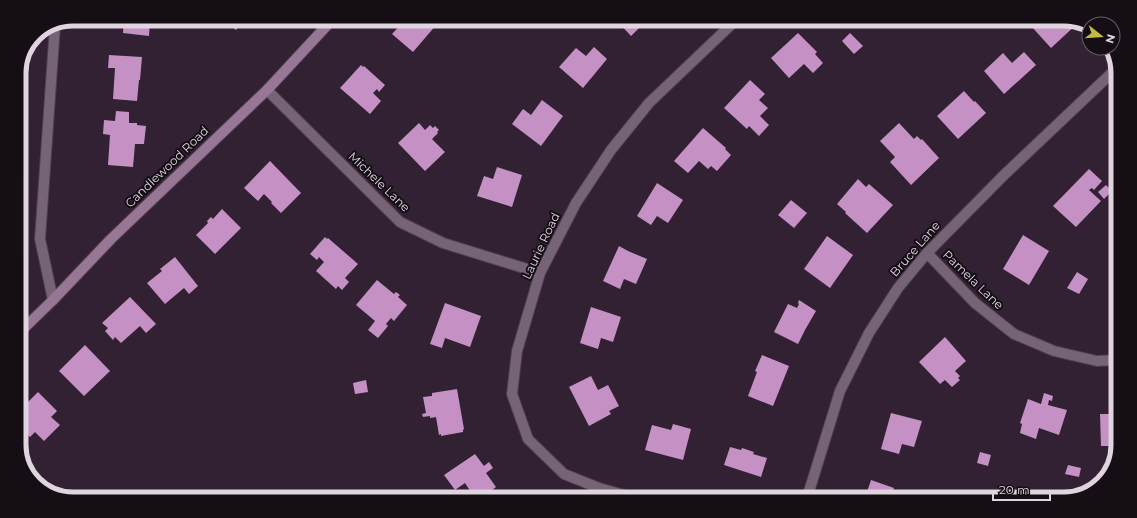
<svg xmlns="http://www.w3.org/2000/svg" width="1137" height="518" font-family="Montserrat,sans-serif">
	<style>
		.building { fill: #c590c3 }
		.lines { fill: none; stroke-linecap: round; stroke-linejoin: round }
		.street-casing { stroke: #4d3f4c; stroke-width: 12 }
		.secondary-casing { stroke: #4d3f4c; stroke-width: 12 }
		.street { stroke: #776376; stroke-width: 10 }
		.secondary { stroke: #977696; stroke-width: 10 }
		.labels { text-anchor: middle; stroke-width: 4; stroke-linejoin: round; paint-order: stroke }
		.street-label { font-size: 12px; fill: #e0d4df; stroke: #150e15 }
		.rim { fill: none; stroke: #e0d4df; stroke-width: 5 }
	</style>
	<rect width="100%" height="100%" fill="#322132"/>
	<path class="building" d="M124,19h26l-1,17 -26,-3z
		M223,20h21l-8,10z
		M405,20h29l3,4 -24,28 -21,-18z
		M617,21h29l-15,15z
		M1034,23h44l-27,25 -20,-22z
		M798,33l19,19 -2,2 8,9 -10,10 -9,-9 -15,14 -18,-20z
		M850,33l13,13 -9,8 -12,-13z
		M594,47l13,12 -24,29 -24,-21 17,-19 10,8z
		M1024,52l12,13 -32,29 -20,-23 19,-18 9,10z
		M109,55l33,2 -2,23h-1l-2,21 -24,-2 2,-31h-7z
		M361,65l2,2 1,-1 21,19 -6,7 -2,-3 -4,4 8,8 -11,13 -30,-26z
		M750,80l15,14 -6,6 9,8 -8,8 9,9 -10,11 -10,-10 -2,3 -23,-21z
		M964,91l10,11 1,-1 11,12 -28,26 -21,-23z
		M542,100l21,16 -22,30 -29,-22 11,-15 8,6z
		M116,111l13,1v11h8v2l9,1 -2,18h-9l-2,23 -25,-2 2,-30 -7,-1 1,-14 11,1z
		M419,123l6,7 5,-5 3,3 2,-2 4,4 -2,2 1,1 -6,6 13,13 -20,19 -27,-28z
		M899,123l15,16 3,-3 4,4 1,-1 17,19 -28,27 -21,-23 5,-5 -15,-16z
		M703,128l23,20 -1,1 6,6 -14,16 -6,-5 -3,3 -9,-8 -11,12 -14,-12z
		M270,161l31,32 -20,20 -10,-10 1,-1 -8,-8 -6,7 -14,-13z
		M497,167l25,8 -10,32 -35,-11 7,-20 9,3z
		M1089,169l13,12 -8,9 -2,-2 -3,2 12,11 -25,26 -23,-21z
		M858,179l8,8 3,-3 24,21 -26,28 -22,-20 1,-1 -9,-8z
		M657,183l26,17 -15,23 -11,-7 -6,9 -14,-9z
		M1106,185l6,6 -8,8 -6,-7z
		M791,200l16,13 -13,15 -16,-13z
		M222,209l19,19 -26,26 -19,-19 12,-12 -1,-2 4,-4 2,2z
		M1023,235l26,16 -20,34 -26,-16z
		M827,236l26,19 -23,33 -26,-19z
		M325,237l2,2 1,-1 30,26 -13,14 4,4 -7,8 -4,-4 -2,3 -20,-18 8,-9 -5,-5 -2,3 -7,-6z
		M619,246l9,5 19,8 -11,25 -12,-5 -4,10 -17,-8z
		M175,257l23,29 -9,8 -5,-6 -19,16 -18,-21 15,-12 -2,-2z
		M1077,272l11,7 -9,15 -12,-6z
		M377,280l17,14 2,-2 4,3 -2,2 9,8 -13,16 -3,-3 -5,6 2,2 -10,12 -10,-8 7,-9 -19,-16z
		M130,297l26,27 -10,9 -6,-7 -19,17 -6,-6 -2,3 -8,-9 3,-3 -6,-5z
		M799,300l17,11 -11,19 -7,14 -24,-12 14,-28 9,4 2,-4 -1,-1z
		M445,303l36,13 -11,31 -25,-9 -3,10 -12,-4z
		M591,307l30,10 -8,25 -12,-4 -3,11 -18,-6z
		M945,337l21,24 -11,10 5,5 -2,2 2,2 -8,7 -7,-7 -5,4 -21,-22z
		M85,345l25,26 -26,25 -25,-25z
		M762,355l27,11 -16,40 -25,-10 9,-24 -2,-1z
		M591,376l7,14 10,-5 11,21 -10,5 2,3 -22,12 -20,-39z
		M366,380l2,12 -13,2 -2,-11z
		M457,389l7,40 -1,1v2l-22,4v-2l-2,1 -3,-18 -6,1v-2l-7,1 -1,-3 4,-1 -3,-16 9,-1v-3z
		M38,392l19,19 -6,6 9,8 -16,16 -9,-9 -5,5 -11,-10v-16z
		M1044,393l9,3 -1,5 -3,-1 -1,5 19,5 -8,25 -20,-7 -3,11 -16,-6 2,-9 -2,-1 8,-24 13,5z
		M891,413l31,8 -8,26 -12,-3 -3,10 -18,-5z
		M1100,414h14v32h-13z
		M673,424l18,5 -8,31 -38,-10 7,-25 19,5z
		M730,447l11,3 1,-2 12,4 -1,2 14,4 -6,19 -37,-12z
		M980,452l11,3 -3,11 -11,-3z
		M475,454l9,12 5,-4 4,6 -7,5 10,14 -12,10h-10l-9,-14 -10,7 -11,-15z
		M1068,465l13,3 -2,9 -14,-3z
		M871,480l23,8 -3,10h-26z"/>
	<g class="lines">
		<defs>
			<path id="street" d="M267,90l133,132 43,21 97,30
				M927,253l48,50 39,31 40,17 43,10 18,-1
				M53,300l-13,-61 15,-213
				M631,497l-32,-9 -35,-14 -36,-35 -16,-45 5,-43 23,-78 36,-70 35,-53 38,-47 85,-81
				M807,498l33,-107 29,-58 29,-45 29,-35 77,-78 113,-107"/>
			<path id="secondary" d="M19,333l34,-33 58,-61 156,-149 65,-70"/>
		</defs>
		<use href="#street" class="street-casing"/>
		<use href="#secondary" class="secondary-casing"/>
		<use href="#street" class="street"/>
		<use href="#secondary" class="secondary"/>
	</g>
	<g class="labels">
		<g class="street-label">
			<text transform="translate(167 167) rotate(-44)" y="4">Candlewood Road</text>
			<text transform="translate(379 182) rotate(44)" y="4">Michele Lane</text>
			<text transform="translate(541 246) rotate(-65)" y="4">Laurie Road</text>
			<text transform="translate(915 249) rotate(-49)" y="4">Bruce Lane</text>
			<text transform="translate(973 280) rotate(44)" y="4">Pamela Lane</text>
		</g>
	</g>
	<path d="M0 0H1137V518H0ZM73 26H1064A47 47 0 0 1 1111 73V445A47 47 0 0 1 1064 492H73A47 47 0 0 1 26 445V73A47 47 0 0 1 73 26Z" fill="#150e15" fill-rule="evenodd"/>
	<path class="rim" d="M73 26H1064A47 47 0 0 1 1111 73V445A47 47 0 0 1 1064 492H73A47 47 0 0 1 26 445V73A47 47 0 0 1 73 26Z"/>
	<g transform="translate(1101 36) rotate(107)"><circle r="19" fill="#150e15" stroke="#665d66"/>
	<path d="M0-3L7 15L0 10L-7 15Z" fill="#c2bd3f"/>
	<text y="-6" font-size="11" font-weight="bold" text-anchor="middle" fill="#e0d4df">N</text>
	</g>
	<path d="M993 494v6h57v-6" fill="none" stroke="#e0d4df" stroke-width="2"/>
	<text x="999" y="494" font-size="12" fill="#e0d4df" stroke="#150e15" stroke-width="3" paint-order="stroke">20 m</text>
</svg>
